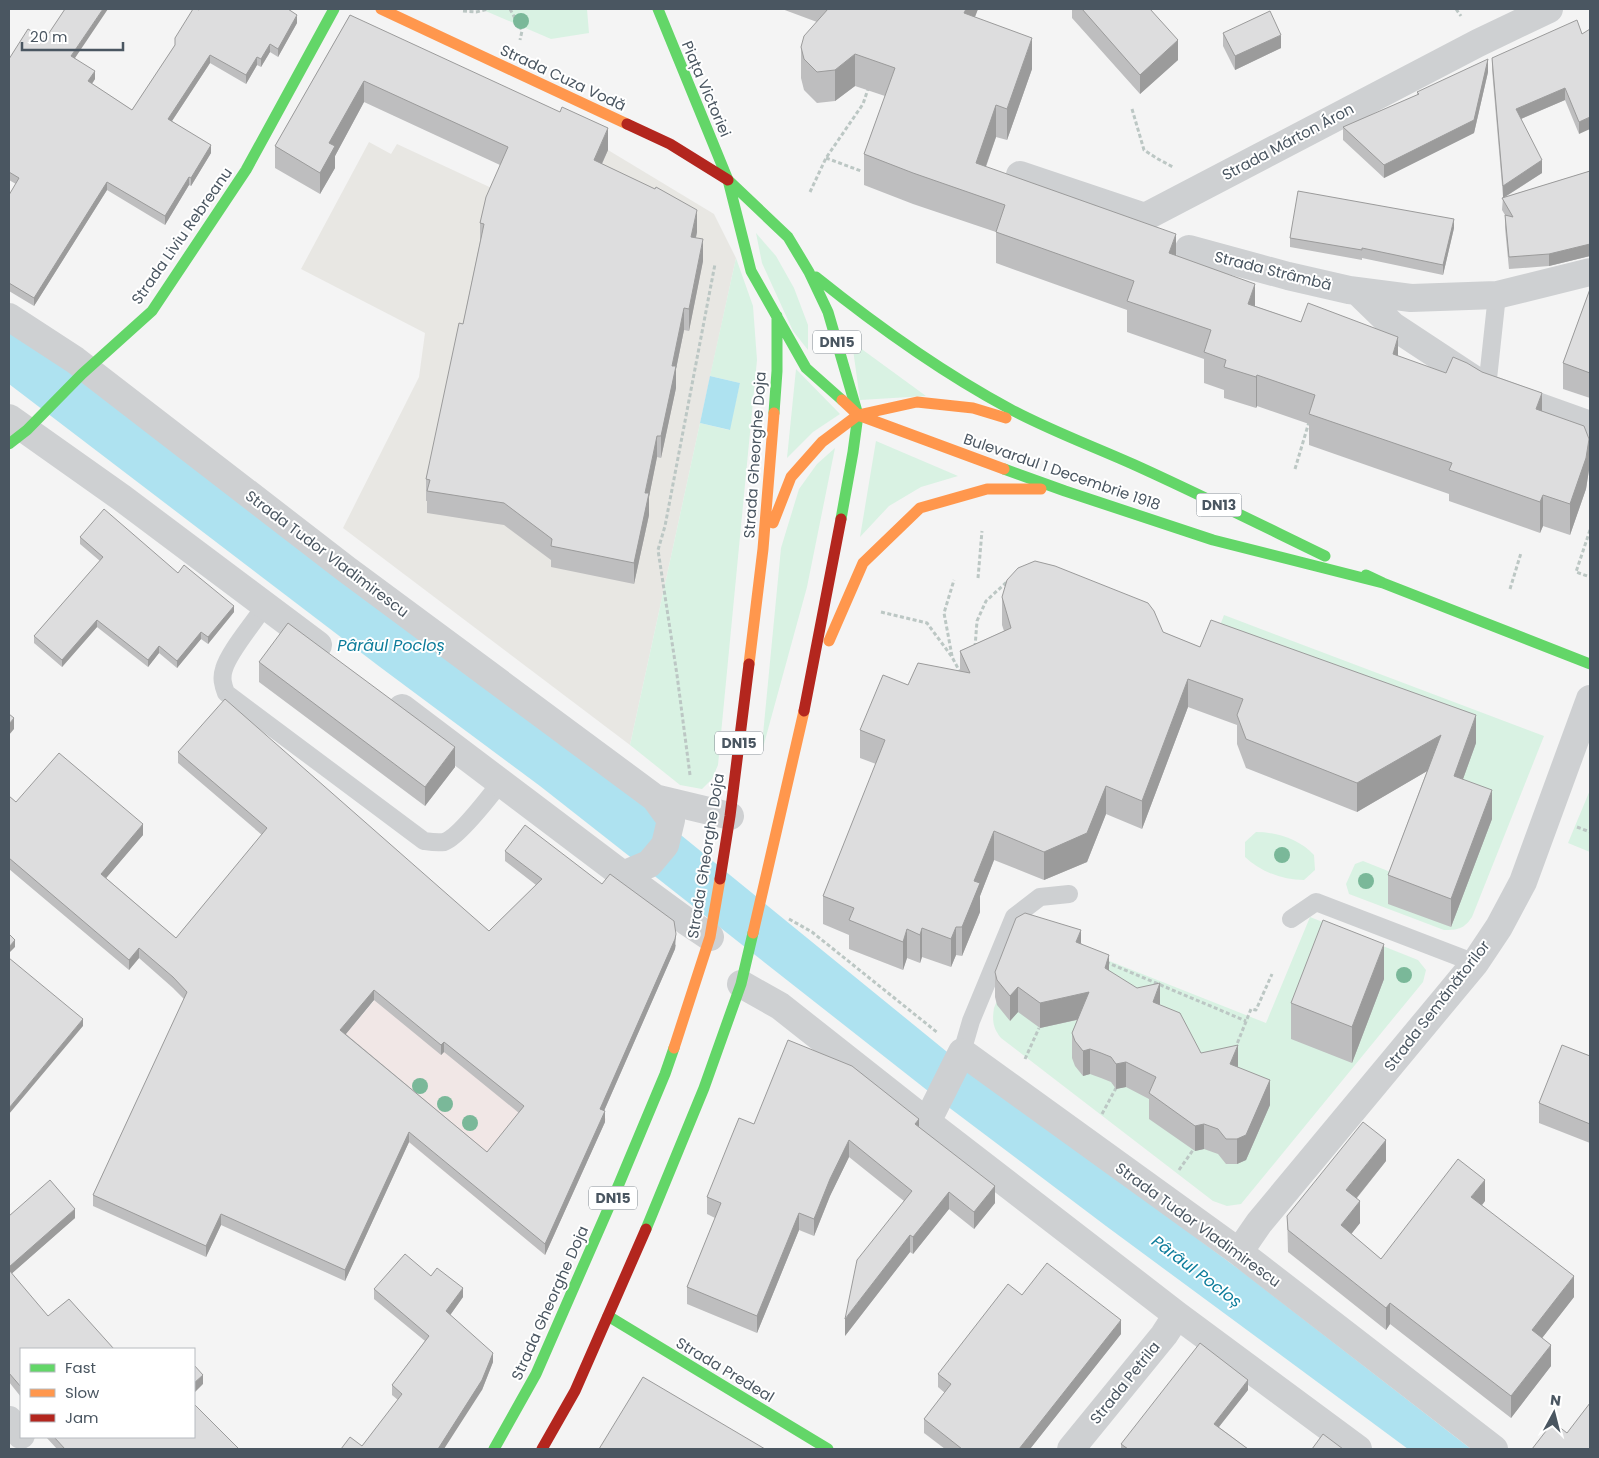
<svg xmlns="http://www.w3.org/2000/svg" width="1599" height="1458" font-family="Poppins,sans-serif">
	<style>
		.commercial { fill: #e8e7e3 }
		.medical { fill: #f1e7e6 }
		.green { fill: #d9f2e3 }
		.water { fill: #aee2f0 }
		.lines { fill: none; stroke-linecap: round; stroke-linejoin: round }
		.path { stroke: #bcc7c4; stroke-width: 3; stroke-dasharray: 4 2.5; stroke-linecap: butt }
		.lane { stroke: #ced0d2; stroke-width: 18 }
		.street { stroke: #ced0d2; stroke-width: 28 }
		.fast { stroke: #63d668; stroke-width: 11 }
		.slow { stroke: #ff974d; stroke-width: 11 }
		.jam { stroke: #b3261e; stroke-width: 11 }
		.tree { fill: #7ab899 }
		.wall { fill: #bebebf; fill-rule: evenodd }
		.shaded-wall { fill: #9b9b9b }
		.building { fill: #ddddde; stroke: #9b9b9b; fill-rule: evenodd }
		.labels { text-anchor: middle; stroke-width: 4; stroke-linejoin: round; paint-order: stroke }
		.shield { fill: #fff; stroke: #808990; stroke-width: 1 }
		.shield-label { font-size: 14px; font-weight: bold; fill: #4a5661 }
		.street-label { font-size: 15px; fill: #4a5661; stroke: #fff }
		.water-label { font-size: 16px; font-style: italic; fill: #0c7c9b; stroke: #fff }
	</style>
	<rect width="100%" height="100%" fill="#f4f4f4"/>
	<path class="commercial" d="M369,142l22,12 6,-10 101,47 110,-41 106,64 22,44 -106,487 -287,-217 76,-151 6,-44 -124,-64z"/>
	<path class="medical" d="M396,975l88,45 122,99 -61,136 -227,-188z"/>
	<path class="green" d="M481,9h106l2,24 -38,6z
		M756,233l20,23 18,32 14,37v25l-15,-19 -31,-68z
		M736,258l17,48 4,54 -39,405 -6,14 -10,10 -22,-4 -50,-40 70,-322 29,7 11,-47 -30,-7z
		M852,342l74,54 -66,4z
		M796,369l44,45 -27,18 -26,26z
		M876,441l82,35 -37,11 -32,19 -29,31z
		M835,448l-28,139 -46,168 20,-207 18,-59 18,-25z
		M1224,615l320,121 -72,181c-8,12 -14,13 -28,13l-95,-36 -3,-10 9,-20 8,-3 35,14 54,-99 -241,-127z
		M1590,790v62l-22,-9z
		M1256,832c21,0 43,7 58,23l1,15 -11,10c-21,0 -43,-8 -59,-23v-15z
		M1310,917l108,43 8,10 -3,12 -182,222 -14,2 -14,-5 -212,-163c-8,-10 -9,-17 -7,-30l32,-80 240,95z"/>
	<path class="water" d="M9,326l624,470 335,273 276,204 227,176h-63l-302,-223 -155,-117 -411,-323 -160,-119 -371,-283z
		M710,376l30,7 -10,47 -30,-7z"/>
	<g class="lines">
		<path class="path" d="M510,9l12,22 -2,9
			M1456,9l5,7
			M463,11l13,1 13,-3
			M1132,109l12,41 14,9 15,8
			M826,158l35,13
			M810,192l16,-34 37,-54 6,-18
			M1295,469l14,-47
			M1590,530l-14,42 14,5
			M978,578l4,-47
			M1510,589l11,-36
			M881,612l46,11 25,34 9,17
			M975,647l2,-26 9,-20 23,-21
			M952,656l-8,-43 10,-33
			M690,775l-13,-100 -19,-125 7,-24 50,-262
			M1577,827l13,5
			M789,919l23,13 126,101
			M1106,962l140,59
			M1235,1049l16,-40 5,1 16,-36
			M1025,1059l14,-31
			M1102,1114l14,-26
			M1179,1170l14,-20"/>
		<path class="lane" d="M1487,388l10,-93
			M265,605c-11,18 -36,46 -41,64 -3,9 -1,16 2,24l198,148c7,1 13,2 20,1 14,-4 47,-47 57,-60
			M1291,919l25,-17 159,61
			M962,1052l9,-31 43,-104 26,-20 29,-3"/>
		<path class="street" d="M1020,175l125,42 333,-174 71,-34
			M1189,249l99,27 61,14 62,8 86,-3 93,-23
			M1357,291l36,35 94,62 103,37
			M9,317l66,43 271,209 309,229 75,18
			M9,418l113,80 196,147
			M402,708l221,167 63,46 24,16
			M623,875l26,-11 16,-19 6,-25 -16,-22
			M741,984l39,22 147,116 250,193 181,134
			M927,1122l35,-70 277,200 255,197
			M1239,1252l20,-29 216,-260 24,-36 24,-45 67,-183
			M9,1420l12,15
			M1071,1449l93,-114 13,-20"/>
		<path class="fast" d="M658,9l70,171 23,91 55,97 36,32
			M728,180l60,57 21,35 19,40 30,103 -5,37 -12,67
			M816,277c61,49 125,95 194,132 41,22 85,38 127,57 64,29 126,60 188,90
			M774,413l3,-42v-55
			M9,444l18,-14 55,-56 70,-63 94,-141 88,-161
			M1004,469l61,22 148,49 170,43
			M1366,575l17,8 207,81
			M646,1229l58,-141 37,-104 12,-51
			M608,1316l220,133
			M494,1449l42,-75 83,-190 46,-110 9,-26"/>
		<path class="slow" d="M381,9l246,115
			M842,400l16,15 146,54
			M773,523l18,-46 31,-35 36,-27 59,-13 56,6 33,10
			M829,641l34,-78 57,-55 67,-19h54
			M749,664l14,-115 11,-136
			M753,933l51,-222
			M674,1048l36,-111 10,-58"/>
		<path class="jam" d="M627,124l43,20 58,36
			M804,711l37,-192
			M720,879l10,-63 19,-152
			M542,1449l33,-58 71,-162"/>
	</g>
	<g class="tree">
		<circle cx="521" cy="21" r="8"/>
		<circle cx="1282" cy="855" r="8"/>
		<circle cx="1366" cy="881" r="8"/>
		<circle cx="1404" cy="975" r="8"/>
		<circle cx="420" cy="1086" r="8"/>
		<circle cx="445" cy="1104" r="8"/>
		<circle cx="470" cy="1123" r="8"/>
	</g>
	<path class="wall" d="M782,9h196l-3,8 57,52 -25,71 -11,-3 -10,30 190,89 79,50 143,50 144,55 47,59 -3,19 -16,46 -27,-9 -3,7 -71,-25 -20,-7v-7l-140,-49v-21l-52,-18 -1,2 -32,-10v-8l-20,-7v-24l-77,-27v-22l-131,-47v-31l-83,-28 -49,-19v-31l21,-58 -30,-10 -20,15 -18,2 -13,-13 -3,-12v-31l16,-25z
		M1072,9h78l28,51 -38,34 -68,-76z
		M199,10l98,13 -19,34 -8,-5 -9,15 -4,-2 -11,19 -36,-21 -38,58 39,32 -20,33 -2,-1 -24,40 -58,-35 -73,116 -25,-15v-96l7,-11 -7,-4v-121l36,-20 30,19 20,21 -3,5 40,26z
		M350,15l258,135 -6,14 95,68 -1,6 7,23 -14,70 -5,-1 -8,39v19l-15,70 -4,-1 -8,40v18l-15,69 -83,-17v-7l-47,-35 -77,-12v-12h-1v-22l37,-155 17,-82v-19l20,-58 -136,-63 -29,54v12l-15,26 -45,-26v-22z
		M1223,33l58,15 -46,22 -12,-24z
		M1582,34l-3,100 -14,-34 -44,19 21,54 -37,24 85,-26v85l-41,10 -40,3 -4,-41v-13l-3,-5 1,-13 -11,-127v-12z
		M1488,72l-14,61 -90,45 -41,-38v-13l74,-32v-3z
		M1454,228l-11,47 -81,-17v2l-72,-13v-9z
		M1590,289v109l-27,-9v-26z
		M80,537l98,36 56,39 -26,32 -7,-5 -24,29 -18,-15 -11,14 -51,-40 -35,40 -28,-24v-7l66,-75 -20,-17z
		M1002,597l161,35 37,15 276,96 -13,36 29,40 -41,108 -63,-23v-29l39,-104 -70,41 -111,-44 -9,-24v-19l-49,-18 -46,122 -36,-15 -19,48 -43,18 -50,-20 -14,36v16l-18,44 -6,-1 -5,12 -29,-10 -2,6 -13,-5 -4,12 -54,-21v-14l-26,-11v-28l53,-132 -16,-6v-28l48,-45 52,-14v-20l44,-20 -2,-6z
		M259,662l196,105 -30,39 -166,-124z
		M178,752l311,179 47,-46 -31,-24v-10l171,94 -1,4 -71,162 1,11 -60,133 -136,-113 -64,139 -124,-56 -15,32 -113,-51v-11l91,-196 -11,-11 -34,-30 -10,12 -120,-101v-73l7,6 127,33 -37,43 70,60 86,-103 -84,-72zM374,1000l67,55 3,-3 75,61 -32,39 -141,-118z
		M1081,943l28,28 51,34 41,48 37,15 32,37 -24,55 -9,4h-11l-8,-10 -14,-5 -9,2 -46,-32v-20l-23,-12 -10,2 -5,-7 -10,-4 -11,-4 -7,2 -8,-10 -3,-8v-25l5,-13 -37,8 -22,-16 -8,9 -13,-16 -2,-8v-25z
		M1384,979l-32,84 -61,-24v-36z
		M1590,1056v87l-51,-20v-20z
		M754,1124l165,3 76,76 -21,26 -25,-20 -36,45 -3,-2 -65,84 59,-135 -55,-44 -19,39 -16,40 -15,-6 -42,103 -70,-29v-17l28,-69 -8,-4v-17z
		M1386,1161l-29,37 3,25 -9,11 30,25 104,-58 -3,4 92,92 -32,41 9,28 -40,52 -121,-94 -4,6 -98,-78 -1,-36z
		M9,1216l66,2 -63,55 9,76v48l-12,-15z
		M431,1276l32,21 -13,18 43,47 -11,28 -120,56 36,-46 -6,-5v-10l33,-44 -51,-42v-10z
		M1022,1295l99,39 -91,115h-85l-21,-16v-14l21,-26 -7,-6v-13z
		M1248,1390l-29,37 29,22h-127v-5z
		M46,1437h148l45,12h-182z"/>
	<path class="shaded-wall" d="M103,9h5l-37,55v-8z
		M966,9h12l-14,35v-31z
		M297,15v8l-19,34v-8z
		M1281,35v13l-46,22v-14z
		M1032,38v31l-25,71v-31z
		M1178,40v20l-38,34v-19z
		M270,44v8l-9,15v-8z
		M855,54v32l-20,15v-31z
		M210,55v8l-42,64v-8z
		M257,57v8l-11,19v-9z
		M1488,59v13l-14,61 -90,45v-13z
		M95,71v8l-7,10v-8z
		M364,81v21l-29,54v12l-15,26v-21l9,-30z
		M1565,88v12l-49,21v-12z
		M996,105v32l-20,57v-31z
		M1590,117v12l-11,5v-12z
		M608,128v22l-14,31v-21z
		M211,145v8l-20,33v-8z
		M1542,160v13l-39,25v-12z
		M189,177v8l-24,40v-9z
		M107,182v8l-73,116v-8z
		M697,210v22l-6,26v-21z
		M1454,219v9l-11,47v-10z
		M1176,234v31l-7,-12z
		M703,239v22l-14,70v-22z
		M1590,244v12l-41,10v-12z
		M1255,284v31l-7,-11z
		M684,308v22l-8,39v19l-15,70v-22l11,-70z
		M1398,337v31l-5,-14z
		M1257,375v31l-1,2v-31z
		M1542,393v31l-6,-15z
		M657,436v21l-8,40v18l-15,69v-21l11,-70z
		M1589,439v31l-3,19 -16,46v-31z
		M1543,495v31l-3,7v-31z
		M234,606v6l-26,32v-7z
		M97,620v7l-35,40v-7z
		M201,632v7l-24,29v-7z
		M159,646v7l-11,14v-7z
		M1188,679v28l-46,122v-28z
		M1476,715v28l-22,61v-28z
		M14,718v11l-5,6v-11z
		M1441,735v28l-84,49v-29z
		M455,747v20l-30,39v-19z
		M1106,786v28l-19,48 -43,18v-28z
		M1492,790v29l-41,108v-28z
		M143,824v11l-42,49v-10z
		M994,831v29l-14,36v16l-18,44v-29l12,-46z
		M956,927v28l-5,12v-28z
		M922,928v29l-2,6v-28z
		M907,929v29l-4,12v-28z
		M1081,930v26l-5,-14z
		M676,934l-1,15 -75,171v-11z
		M15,940v7l-6,6v-6z
		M1384,944v35l-32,84v-36z
		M139,948v10l-10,12v-10z
		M1109,955v25l-4,-12z
		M1160,983v25l-7,-6z
		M1018,987v25l-8,9v-25z
		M374,990v10l-34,41v-11z
		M1089,992v25l-49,11v-25z
		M83,1019v7l-74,88v-6z
		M444,1042v10l-3,3v-10z
		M1238,1045v25l-8,-6z
		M1090,1049v25l-7,2v-25z
		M1126,1062v25l-10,2v-25z
		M1270,1080v25l-24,55 -9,4v-25z
		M605,1111v11l-60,133v-11z
		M919,1119v17l-4,-12z
		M1204,1124v25l-9,2v-25z
		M409,1132v10l-64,139v-11z
		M849,1140v17l-19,39 -16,40v-17l16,-40z
		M1386,1140v21l-40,50v-21z
		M1485,1180v21l-14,18v-22z
		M995,1186v17l-21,26v-17z
		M949,1192v17l-36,45v-17z
		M1360,1201v22l-19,24v-22z
		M75,1209v9l-66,58v-9z
		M799,1213v17l-42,103v-17z
		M221,1214v11l-15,32v-11z
		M910,1235v17l-65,84v-17z
		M1574,1276v21l-42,54v-21z
		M463,1288v9l-17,24v-10z
		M1390,1303v21l-4,6v-22z
		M1121,1320v14l-91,115h-11z
		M1551,1345v21l-40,52v-22z
		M493,1353v9l-11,28 -38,59h-6z
		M203,1375v9l-9,9v-10z
		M1248,1380v10l-34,43v-9z"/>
	<path class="building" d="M65,9h38l-32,47 24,15 -7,10 44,29 43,-65v-7l18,-29h4l2,1v-1h89l9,6 -19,34 -8,-5 -9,15 -4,-2 -11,18 -36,-20 -42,64 43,26 -20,33 -2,-1 -24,39 -58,-34 -73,116 -25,-15v-88l10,-17 -10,-6v-113l19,-30 17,10z
		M828,9h138l-2,4 68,25 -25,71 -11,-4 -20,58 200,71 -7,19 86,31 -7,20 53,18 7,-19 90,34 -5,17 53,19 7,-16 14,6 15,9 60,21 -6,16 48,17 5,13 -3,19 -16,46 -27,-9 -3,7 -71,-25 -20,-7 3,-7 -143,-49 6,-19 -58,-20 -1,2 -32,-10 2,-7 -22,-8 7,-22 -84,-29 7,-20 -138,-49 9,-27 -92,-32 -49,-19 31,-86 -40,-14 -20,16 -18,2 -13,-13 -3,-12 3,-11z
		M1082,9h68l28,31 -38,35z
		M1270,11l11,24 -46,21 -12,-23z
		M350,15l210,97 2,-5 46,21 -14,32 61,29 1,-2 41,23 -6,27 12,2 -14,70 -5,-1 -12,58h4l-15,70h-4l-12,57h4l-15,70 -83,-17 1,-7 -48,-36 -77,-12 3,-11 -4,-1 33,-156 4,1 21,-100 -4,-1 6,-26 22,-50 -144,-66 -35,62 6,3 -15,27 -45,-27z
		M1577,20l5,14 8,-5v88l-11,5 -14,-34 -49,21 26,51 -39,26 -11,-128z
		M1488,59l-14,61 -90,45 -41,-38 76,-33 -2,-2z
		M1590,171v73l-41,10 -40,3 -4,-42 8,2 -11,-19z
		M1298,191l156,28 -11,46 -81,-17v2l-72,-12z
		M1590,289v84l-27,-10z
		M104,509l74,64 6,-8 50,41 -26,31 -7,-5 -24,29 -18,-15 -11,14 -51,-40 -35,40 -28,-24 69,-79 -23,-20z
		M1035,561l20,5 93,37 6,8 9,21 37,15 11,-27 265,95 -22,61 38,14 -41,109 -63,-24 53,-140 -84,48 -111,-44 -9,-24 6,-16 -55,-20 -46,122 -36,-15 -19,47 -43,19 -50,-21 -20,50 6,2 -18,44h-6l-5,12 -29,-11 -2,7 -13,-6 -4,13 -54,-22 5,-12 -31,-12 62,-156 -25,-10 23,-55 25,10 10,-22 52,10 -10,-22 51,-23 -9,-31 5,-17 11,-12z
		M288,623l167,124 -30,40 -166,-125z
		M225,699l264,232 53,-52 -37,-28 20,-26 77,59 8,-10 64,47 2,13 -1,5 -75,170 5,2 -60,133 -136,-112 -64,138 -124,-56 -15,32 -113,-51 94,-203 -14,-15 -34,-29 -10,12 -120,-102v-62l7,6 43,-49 84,71 -42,50 75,64 91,-110 -89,-76zM374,990l67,55 3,-3 80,64 -37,46 -147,-122z
		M9,714l5,4 -5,6z
		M1025,913l56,17 -5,12 33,13 -4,13 32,20 23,-5 -7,19 27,11 21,40 37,-8 -8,19 40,16 -24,55 -9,4h-11l-8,-10 -14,-5 -9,2 -46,-33 7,-16 -30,-15 -10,2 -5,-7 -10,-4 -11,-4 -7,2 -8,-10 -3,-8 17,-41 -49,11 -22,-16 -8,9 -13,-16 -2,-8 21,-54z
		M1323,920l61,24 -32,83 -61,-24z
		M9,934l6,6 -6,7z
		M9,958l74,61 -74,89z
		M788,1040l64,26 67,53 -4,5 80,62 -21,26 -25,-20 -36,45 -3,-2 -65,84 12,-59 55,-69 -63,-51 -19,39 -16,40 -15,-6 -42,103 -70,-29 34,-84 -14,-6 23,-57 9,-22 15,6z
		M1562,1045l28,11v68l-51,-21z
		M1363,1122l23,18 -40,50 14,11 -19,24 40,34 77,-100 27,21 -14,17 103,79 -42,54 19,15 -40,51 -121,-93 -4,5 -98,-78 -1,-14z
		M50,1180l25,29 -66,58v-51z
		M405,1254l26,22 6,-8 26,20 -17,23 47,42 -11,27 -44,69h-97l9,-12 12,9 40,-52 -10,-9 37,-49 -55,-47z
		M1047,1263l74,57 -102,129h-57l-38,-30 27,-35 -13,-10 70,-90 14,11z
		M9,1270l39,46 21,-17 45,50h-93v38l-12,-14z
		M1200,1343l48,37 -34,44 34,25h-120l-7,-5z
		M194,1365l9,10 -9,8z
		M643,1377l122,72h-166z
		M1590,1403v46h-58l21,-27 14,11z
		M194,1404l45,45h-174l-11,-12h140z
		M1323,1434l20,15h-31z"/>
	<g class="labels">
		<g class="shield">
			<rect x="813" y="330.5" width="48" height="23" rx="4"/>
			<rect x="1196.5" y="493.5" width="45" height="23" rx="4"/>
			<rect x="715" y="731.5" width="48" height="23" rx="4"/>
			<rect x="589" y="1186.5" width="48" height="23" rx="4"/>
		</g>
		<g class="shield-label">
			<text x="837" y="347">DN15</text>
			<text x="1219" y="510">DN13</text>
			<text x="739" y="748">DN15</text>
			<text x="613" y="1203">DN15</text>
		</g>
		<g class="street-label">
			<text transform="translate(563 78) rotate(25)" y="5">Strada Cuza Vodă</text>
			<text transform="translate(706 89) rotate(67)" y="5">Piața Victoriei</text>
			<text transform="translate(1288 142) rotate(-28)" y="5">Strada Márton Áron</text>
			<text transform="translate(182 236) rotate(-55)" y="5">Strada Liviu Rebreanu</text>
			<text transform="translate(1273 271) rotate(14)" y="5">Strada Strâmbă</text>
			<text transform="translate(755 455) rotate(-86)" y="5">Strada Gheorghe Doja</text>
			<text transform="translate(1062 472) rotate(19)" y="5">Bulevardul 1 Decembrie 1918</text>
			<text transform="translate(327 554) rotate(37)" y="5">Strada Tudor Vladimirescu</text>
			<text transform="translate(706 856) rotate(-81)" y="5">Strada Gheorghe Doja</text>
			<text transform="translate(1437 1006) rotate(-52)" y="5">Strada Semănătorilor</text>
			<text transform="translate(1198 1225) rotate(36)" y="5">Strada Tudor Vladimirescu</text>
			<text transform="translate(550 1303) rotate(-66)" y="5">Strada Gheorghe Doja</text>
			<text transform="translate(725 1370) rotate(31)" y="5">Strada Predeal</text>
			<text transform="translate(1125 1383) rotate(-51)" y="5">Strada Petrila</text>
		</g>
		<g class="water-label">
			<text x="391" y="651">Pârâul Pocloș</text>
			<text transform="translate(1197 1271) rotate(37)" y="6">Pârâul Pocloș</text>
		</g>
	</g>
	<rect width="1599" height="1458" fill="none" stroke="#4a5661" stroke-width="20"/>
	<rect x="20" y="1348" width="175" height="90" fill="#ffffff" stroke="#b7bbc0"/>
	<rect x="30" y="1364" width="25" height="8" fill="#63d668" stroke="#b7bbc0"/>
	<text x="65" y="1373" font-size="15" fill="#4a5661">Fast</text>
	<rect x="30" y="1389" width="25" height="8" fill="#ff974d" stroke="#b7bbc0"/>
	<text x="65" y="1398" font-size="15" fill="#4a5661">Slow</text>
	<rect x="30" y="1414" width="25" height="8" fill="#b3261e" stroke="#b7bbc0"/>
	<text x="65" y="1423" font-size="15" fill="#4a5661">Jam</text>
	<g transform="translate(1554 1413) rotate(7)" stroke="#ffffff" stroke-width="4" paint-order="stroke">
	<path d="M0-4L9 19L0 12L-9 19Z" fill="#4a5661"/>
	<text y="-8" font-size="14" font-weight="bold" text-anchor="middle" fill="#4a5661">N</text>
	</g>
	<path d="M22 42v8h101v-8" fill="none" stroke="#4a5661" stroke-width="2.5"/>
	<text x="30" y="42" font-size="15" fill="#4a5661" stroke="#ffffff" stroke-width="4" paint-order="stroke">20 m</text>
</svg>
